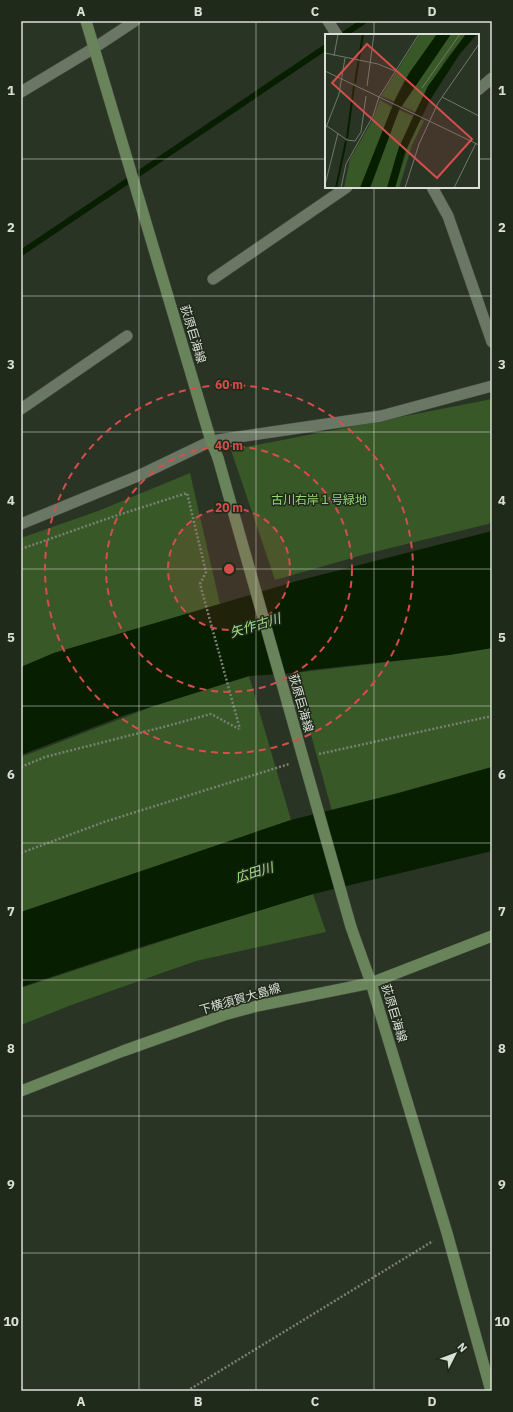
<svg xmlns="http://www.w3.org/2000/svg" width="513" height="1412" font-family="'IBM Plex Sans','Noto Sans JP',sans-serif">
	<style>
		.green { fill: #385827 }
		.water { fill: #071e00 }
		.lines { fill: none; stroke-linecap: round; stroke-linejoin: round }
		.stream { stroke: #071e00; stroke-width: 6 }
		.minor-casing { stroke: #464e41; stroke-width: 12 }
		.secondary-casing { stroke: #464e41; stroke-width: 12 }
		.path { stroke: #788174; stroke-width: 2.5; stroke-dasharray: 2 2; stroke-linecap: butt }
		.minor { stroke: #6b7765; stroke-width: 11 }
		.secondary { stroke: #69845a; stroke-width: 11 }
		.secondary-bridge-casing { stroke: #464e41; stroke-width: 12; stroke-linecap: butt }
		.secondary-bridge { stroke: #69845a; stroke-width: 11 }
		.grid { fill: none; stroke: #d9e0d6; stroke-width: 1; stroke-opacity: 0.55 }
		.ring { fill: none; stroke: #d74d4b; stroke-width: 2; stroke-dasharray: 7 5 }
		.labels { text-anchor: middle; stroke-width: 3; stroke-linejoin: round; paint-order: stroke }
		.street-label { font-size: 12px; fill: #d9e0d6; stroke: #202a1b }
		.park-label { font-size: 12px; fill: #96d677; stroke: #202a1b }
		.water-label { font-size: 13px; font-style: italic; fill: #a0e080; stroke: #202a1b }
		.inset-river { fill: none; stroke: #071e00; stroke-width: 2 }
		.inset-road { fill: none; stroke: #6f796c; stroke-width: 1 }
		.view { fill: #d74d4b; fill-opacity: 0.15; stroke: #d74d4b; stroke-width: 2 }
		.inset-edge { fill: none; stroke: #d9e0d6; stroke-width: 2 }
		.centre { fill: #d74d4b; stroke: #202a1b; stroke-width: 2 }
		.ring-label { font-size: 12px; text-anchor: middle; font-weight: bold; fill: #d74d4b; stroke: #202a1b; stroke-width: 3; stroke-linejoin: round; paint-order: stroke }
		.neatline { fill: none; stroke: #d9e0d6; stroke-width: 1.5 }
		.grid-label { font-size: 13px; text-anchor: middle; font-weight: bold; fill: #d9e0d6 }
	</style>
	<rect width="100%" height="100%" fill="#293425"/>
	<path class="green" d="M492,399v124l-126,31 -91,26 -44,-130z
		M190,473l30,131 -166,49 -33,14v-129l77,-27z
		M492,648v119l-160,44 -38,-138 155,-18z
		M249,676l42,144 -270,92v-155l133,-51z
		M313,894l13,38 -130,29 -122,43 -53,21v-37l178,-59z"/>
	<path class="water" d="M492,531v117l-43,7 -140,15 -15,3 -45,3 -124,39 -104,40v-88l33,-14 243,-72z
		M492,767v84l-179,43 -166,51 -126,42v-75l270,-92 108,-27z"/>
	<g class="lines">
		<path class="stream" d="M343,35l21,-14
			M21,253l305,-206"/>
		<defs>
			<path id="minor" d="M328,21l9,14
				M478,90l14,-12
				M21,92l73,-44 41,-27
				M432,187l16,29 44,126
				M213,279l134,-92
				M21,409l106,-73
				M21,524l117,-48 73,-35 170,-25 111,-30"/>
			<path id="secondary" d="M86,21l125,420 7,17
				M351,927l20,56 76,250 44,158
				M21,1091l102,-40 101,-36 33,-9 114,-23 121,-47"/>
		</defs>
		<use href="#minor" class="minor-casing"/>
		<use href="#secondary" class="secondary-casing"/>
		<path class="path" d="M21,549l91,-32 75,-24 19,79 -6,12 40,145
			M319,754l173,-38
			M21,767l24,-10 122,-31 44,-12 28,15
			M21,853l83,-31 185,-58
			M187,1391l246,-150"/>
		<use href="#minor" class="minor"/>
		<use href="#secondary" class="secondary"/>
		<defs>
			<path id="secondary-bridge" d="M218,458l133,469"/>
		</defs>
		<use href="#secondary-bridge" class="secondary-bridge-casing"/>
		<use href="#secondary-bridge" class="secondary-bridge"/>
	</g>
	<path class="grid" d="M139,21v1370M256,21v1370M374,21v14M21,159h305M478,159h14M374,187v1204M21,296h471M21,432h471M21,569h471M21,706h471M21,843h471M21,980h471M21,1116h471M21,1253h471"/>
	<circle cx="229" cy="569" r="61" fill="#d74d4b" fill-opacity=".12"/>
	<g class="ring">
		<circle cx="229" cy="569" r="61"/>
		<circle cx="229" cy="569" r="123"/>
		<circle cx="229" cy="569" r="184"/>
	</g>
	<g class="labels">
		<g class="street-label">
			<text transform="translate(193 334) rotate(73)" y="4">荻原巨海線</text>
			<text transform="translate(301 703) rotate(74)" y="4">荻原巨海線</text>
			<text transform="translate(240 999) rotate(-16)" y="4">下横須賀大島線</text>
			<text transform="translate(394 1013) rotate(73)" y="4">荻原巨海線</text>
		</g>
		<g class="park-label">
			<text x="319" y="504">古川右岸１号緑地</text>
		</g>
		<g class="water-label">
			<text transform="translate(255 625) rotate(-17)" y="5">矢作古川</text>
			<text transform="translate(254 872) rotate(-17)" y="5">広田川</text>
		</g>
	</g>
	<g transform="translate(325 34)">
		<rect width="154" height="154" fill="#293425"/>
		<path d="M95,0h17l-32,45 -11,22 -13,-5zM126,0h15l-21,27 -30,51 -13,-6zM55,66l12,7 -32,81h-16l6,-29 22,-38zM74,76l14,6 -17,40 -9,32h-17zM95,85l4,2 -12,24 -13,43h-4l13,-41z" fill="#385827"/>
		<path d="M112,0h14l-52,76 -29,78h-10l35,-88 15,-28zM141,0h11l-18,21 -29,45 -25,52 -10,36h-8l12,-41 29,-61z" fill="#071e00"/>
		<path class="inset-river" d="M30,49l8,-49M22,104l7,-52M11,154l10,-47"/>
		<path class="inset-road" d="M0,19l53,11 17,7M9,22l4,-22M0,37l154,74M42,52l7,-52M97,54l38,-54M117,63l37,19M2,92l20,14 8,1 6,-9 5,-36M0,96l14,-36 6,-36M0,151l13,-52M16,154l5,-24 27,-48 6,-19 40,-63M80,154l14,-44 19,-41 41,-59M129,154l22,-45"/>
		<path class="view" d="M42,10l105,95 -35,39 -105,-95z"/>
		<rect width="154" height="154" class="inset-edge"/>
	</g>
	<circle cx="229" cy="569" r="6" class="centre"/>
	<g class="ring-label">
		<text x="229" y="389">60 m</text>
		<text x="229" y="450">40 m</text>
		<text x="229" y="512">20 m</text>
	</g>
	<rect width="513" height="1412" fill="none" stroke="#202a1b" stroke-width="44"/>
	<g transform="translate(455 1354) rotate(48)" stroke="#202a1b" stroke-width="3" paint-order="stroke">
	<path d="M0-3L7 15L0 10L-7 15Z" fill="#d9e0d6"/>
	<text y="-6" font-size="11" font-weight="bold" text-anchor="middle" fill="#d9e0d6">N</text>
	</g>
	<rect x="22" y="22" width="469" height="1368" class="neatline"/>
	<g class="grid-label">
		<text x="81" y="16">A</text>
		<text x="198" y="16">B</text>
		<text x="315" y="16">C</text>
		<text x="432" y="16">D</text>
		<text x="11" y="95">1</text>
		<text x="502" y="95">1</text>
		<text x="11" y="232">2</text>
		<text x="502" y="232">2</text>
		<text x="11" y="369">3</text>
		<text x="502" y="369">3</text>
		<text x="11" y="505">4</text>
		<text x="502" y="505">4</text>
		<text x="11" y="642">5</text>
		<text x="502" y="642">5</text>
		<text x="11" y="779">6</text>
		<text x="502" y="779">6</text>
		<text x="11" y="916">7</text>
		<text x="502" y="916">7</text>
		<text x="11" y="1053">8</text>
		<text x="502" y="1053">8</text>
		<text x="11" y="1189">9</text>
		<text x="502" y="1189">9</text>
		<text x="11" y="1326">10</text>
		<text x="502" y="1326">10</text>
		<text x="81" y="1406">A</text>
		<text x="198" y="1406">B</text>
		<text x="315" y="1406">C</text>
		<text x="432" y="1406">D</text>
	</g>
</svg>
